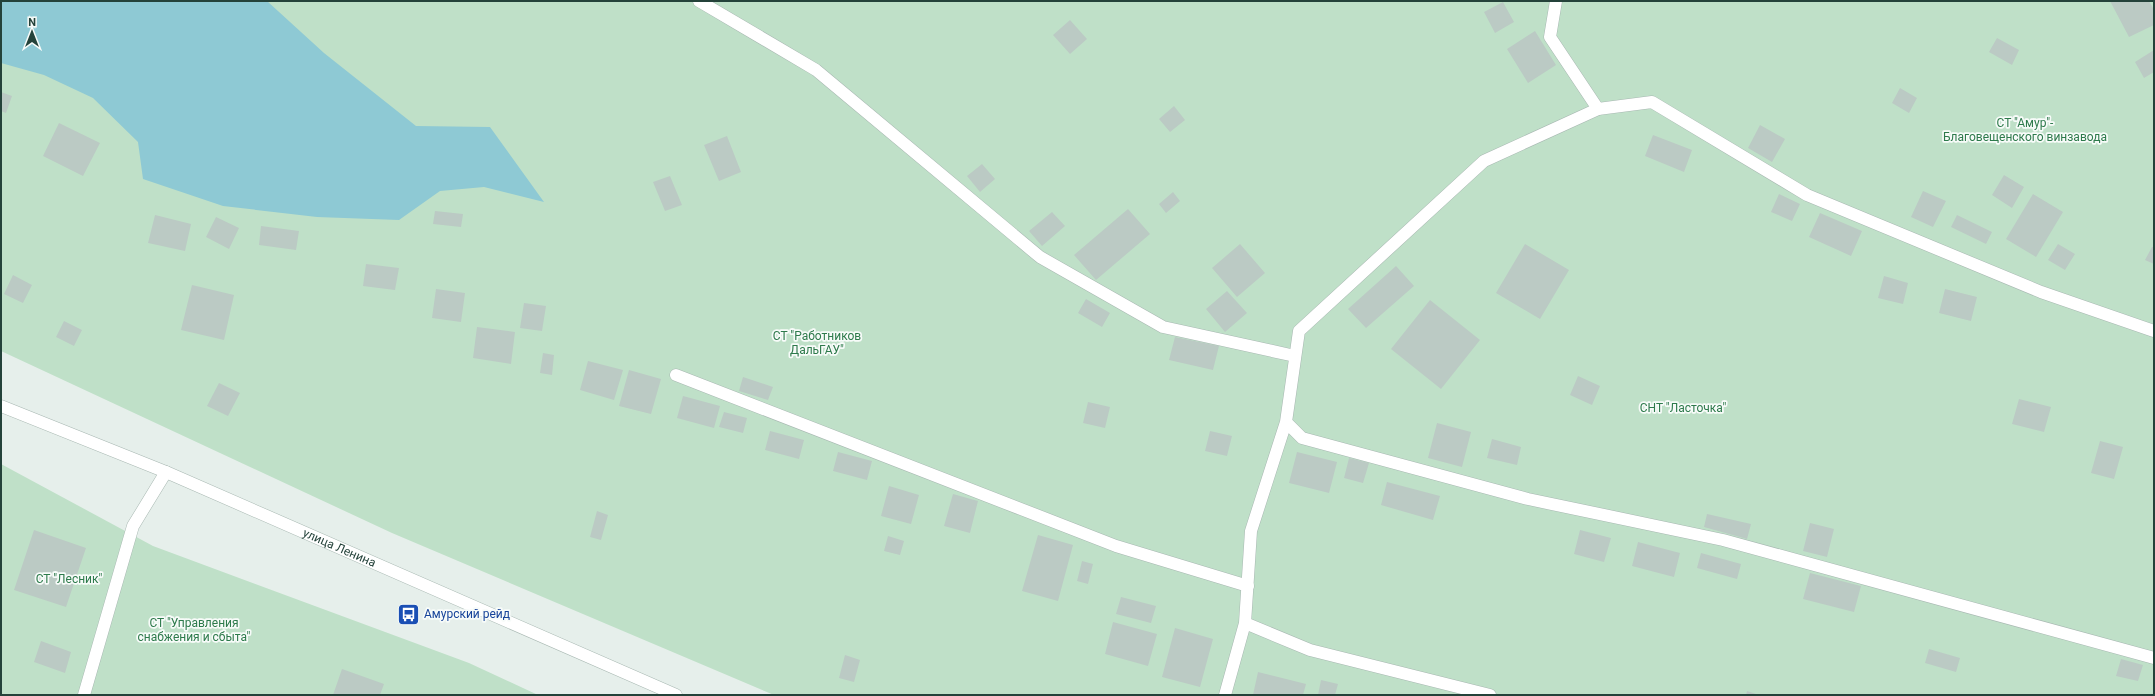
<svg xmlns="http://www.w3.org/2000/svg" width="2155" height="696" font-family="Roboto,sans-serif">
	<style>
		.green { fill: #bfe0c8 }
		.water { fill: #8ec9d4 }
		.building { fill: #bbcac4 }
		.lines { fill: none; stroke-linecap: round; stroke-linejoin: round }
		.service-casing { stroke: #a8b8b2; stroke-width: 13 }
		.minor-casing { stroke: #a8b8b2; stroke-width: 13 }
		.tertiary-casing { stroke: #a8b8b2; stroke-width: 13 }
		.service { stroke: #fff; stroke-width: 12 }
		.minor { stroke: #fff; stroke-width: 12 }
		.tertiary { stroke: #fff; stroke-width: 12 }
		.labels { text-anchor: middle; stroke-width: 3.5; stroke-linejoin: round; paint-order: stroke }
		.park-label { font-size: 12px; fill: #2d7a4b; stroke: #f7fbf9 }
		.street-label { font-size: 12px; fill: #24423a; stroke: #f7fbf9 }
		.transit-label { font-size: 12px; fill: #164399; stroke: #f7fbf9; text-anchor: start }
	</style>
	<rect width="100%" height="100%" fill="#e6efeb"/>
	<path class="green" d="M1,1h2153v694h-1380l-382,-162 -391,-182z
		M1,464l152,82 316,117 69,32h-537z"/>
	<path class="water" d="M1,1h266l57,52 92,73 74,1 54,75 -60,-15 -44,4 -41,29 -82,-3 -94,-11 -80,-27 -5,-37 -45,-44 -49,-23 -43,-12z"/>
	<path class="building" d="M2110,1h39l5,9v15l-25,12z
		M1503,2l11,20 -19,11 -11,-21z
		M1070,20l17,19 -17,15 -17,-19z
		M1535,31l21,34 -28,18 -21,-34z
		M1997,38l22,12 -7,15 -23,-13z
		M2154,50v22l-10,6 -9,-16z
		M1900,88l17,10 -8,15 -17,-10z
		M1,92l11,4 -6,17 -5,-2z
		M1174,106l11,14 -15,12 -11,-13z
		M59,123l41,20 -17,33 -40,-20z
		M1760,125l25,14 -13,23 -24,-14z
		M1653,135l39,15 -8,22 -39,-16z
		M727,136l14,36 -22,9 -15,-36z
		M982,164l13,15 -15,13 -13,-16z
		M2004,175l20,12 -12,21 -20,-13z
		M670,176l12,29 -17,6 -12,-29z
		M1923,191l23,10 -13,26 -22,-10z
		M1173,192l7,9 -14,12 -7,-9z
		M1779,194l21,10 -8,17 -21,-9z
		M2033,194l30,18 -27,45 -30,-18z
		M1128,209l22,25 -54,46 -22,-25z
		M435,211l28,3 -2,13 -28,-3z
		M1052,212l13,14 -23,20 -13,-15z
		M1820,213l42,18 -11,25 -42,-19z
		M155,215l36,9 -6,27 -37,-8z
		M1957,215l35,17 -6,12 -35,-17z
		M216,217l23,11 -10,21 -23,-12z
		M261,226l38,5 -3,19 -37,-5z
		M1240,244l25,29 -28,24 -25,-29z
		M1525,244l44,26 -29,49 -44,-26z
		M2058,244l17,10 -10,16 -17,-10z
		M2152,247h2v17l-9,-4z
		M366,264l33,4 -4,22 -32,-4z
		M1396,266l18,20 -48,42 -18,-19z
		M13,275l19,10 -9,18 -19,-9z
		M1884,276l24,7 -5,21 -25,-6z
		M192,285l42,10 -10,45 -43,-10z
		M436,289l29,4 -4,29 -29,-4z
		M1945,289l32,8 -6,24 -32,-8z
		M1227,291l20,22 -22,19 -19,-23z
		M1086,299l24,14 -8,14 -24,-14z
		M1430,300l50,40 -39,49 -50,-40z
		M524,303l22,3 -4,25 -22,-3z
		M64,321l18,9 -8,16 -18,-9z
		M477,327l38,5 -4,32 -38,-6z
		M1175,337l44,9 -6,24 -44,-10z
		M543,353l11,2 -2,20 -12,-2z
		M588,361l35,9 -9,30 -34,-10z
		M629,370l32,9 -10,35 -32,-8z
		M1578,376l22,10 -8,19 -22,-10z
		M743,377l30,10 -5,13 -29,-9z
		M219,383l21,10 -12,23 -21,-10z
		M683,396l37,10 -6,22 -37,-10z
		M2019,399l32,8 -7,25 -32,-8z
		M1088,402l22,5 -5,21 -22,-5z
		M724,412l23,6 -4,15 -24,-6z
		M1437,423l34,9 -9,35 -34,-9z
		M770,431l34,9 -5,19 -34,-9z
		M1210,431l22,5 -5,20 -22,-5z
		M1492,439l29,8 -4,18 -30,-7z
		M2100,441l23,6 -9,32 -23,-6z
		M838,452l34,9 -5,19 -34,-9z
		M1297,452l40,10 -8,31 -40,-10z
		M1349,458l20,5 -6,20 -19,-5z
		M1387,482l53,14 -7,24 -52,-15z
		M889,486l30,9 -8,29 -30,-8z
		M953,494l25,7 -8,32 -26,-7z
		M597,511l11,4 -7,25 -11,-3z
		M1707,514l44,10 -4,15 -43,-12z
		M1810,523l24,6 -7,28 -24,-6z
		M34,530l52,18 -20,59 -52,-17z
		M1580,530l31,8 -7,24 -30,-8z
		M1038,535l35,10 -15,56 -36,-10z
		M888,536l16,5 -4,14 -16,-4z
		M1638,542l42,11 -6,24 -42,-11z
		M1701,553l40,11 -4,15 -40,-11z
		M1082,561l11,3 -5,20 -11,-3z
		M1810,573l51,13 -7,26 -51,-13z
		M1121,597l35,9 -5,17 -35,-9z
		M1113,622l44,12 -9,32 -43,-12z
		M1175,628l38,11 -13,48 -38,-10z
		M41,641l30,11 -6,21 -31,-11z
		M1929,649l31,9 -4,14 -31,-9z
		M845,655l15,5 -6,22 -15,-4z
		M2121,659l22,6 -5,16 -22,-5z
		M342,669l42,15 -4,11h-47z
		M1258,672l48,12 -3,11h-50z
		M1321,680l17,4 -3,11h-17z
		M1747,691l12,4h-13z"/>
	<g class="lines">
		<defs>
			<path id="service" d="M699,1l117,69 224,187 123,70 132,29
				M1556,1l-6,36 48,72
				M676,375l440,171 132,40
				M84,695l49,-169 33,-54"/>
			<path id="minor" d="M1286,422l16,16 226,61 195,41 431,118
				M1245,623l65,27 180,45
				M1225,695l20,-72 6,-92 35,-109 13,-91 185,-170 114,-52 54,-7 155,93 234,97 113,39"/>
			<g id="tertiary">
				<path id="s1" d="M1,406l165,66 510,223"/>
			</g>
		</defs>
		<use href="#service" class="service-casing"/>
		<use href="#minor" class="minor-casing"/>
		<use href="#tertiary" class="tertiary-casing"/>
		<use href="#service" class="service"/>
		<use href="#minor" class="minor"/>
		<use href="#tertiary" class="tertiary"/>
	</g>
	<defs>
		<symbol id="bus-square" viewBox="-11 -11 22 22"><rect x="-9" y="-9" width="18" height="18" rx="4" fill="#1a4fb4" stroke="#f7fbf9"/><path d="M-5-6H5V4H4V6H2V4H-2V6H-4V4H-5ZM-3.5-4V0h7V-4ZM-3.5 1.2v1.5H-2V1.2ZM2 1.2v1.5H3.5V1.2Z" fill="#fff"/></symbol>
	</defs>
	<g fill-rule="evenodd">
		<use href="#bus-square" x="396" y="602" width="25" height="25"/>
	</g>
	<g class="labels">
		<g class="park-label">
			<text x="2025" y="127">СТ "Амур"-<tspan x="2025" dy="14">Благовещенского винзавода</tspan></text>
			<text x="817" y="340">СТ "Работников<tspan x="817" dy="14">ДальГАУ"</tspan></text>
			<text x="1683" y="412">СНТ "Ласточка"</text>
			<text x="69" y="583">СТ "Лесник"</text>
			<text x="194" y="627">СТ "Управления<tspan x="194" dy="14">снабжения и сбыта"</tspan></text>
		</g>
		<g class="street-label">
			<text dy="4" stroke="none"><textPath href="#s1" startOffset="367">улица Ленина</textPath></text>
		</g>
		<g class="transit-label">
			<text x="424" y="618">Амурский рейд</text>
		</g>
	</g>
	<rect width="2155" height="696" fill="none" stroke="#24423a" stroke-width="4"/>
	<g transform="translate(32 32)" stroke="#f7fbf9" stroke-width="3" paint-order="stroke">
	<path d="M0-3L7 15L0 10L-7 15Z" fill="#24423a"/>
	<text y="-6" font-size="11" font-weight="bold" text-anchor="middle" fill="#24423a">N</text>
	</g>
</svg>
